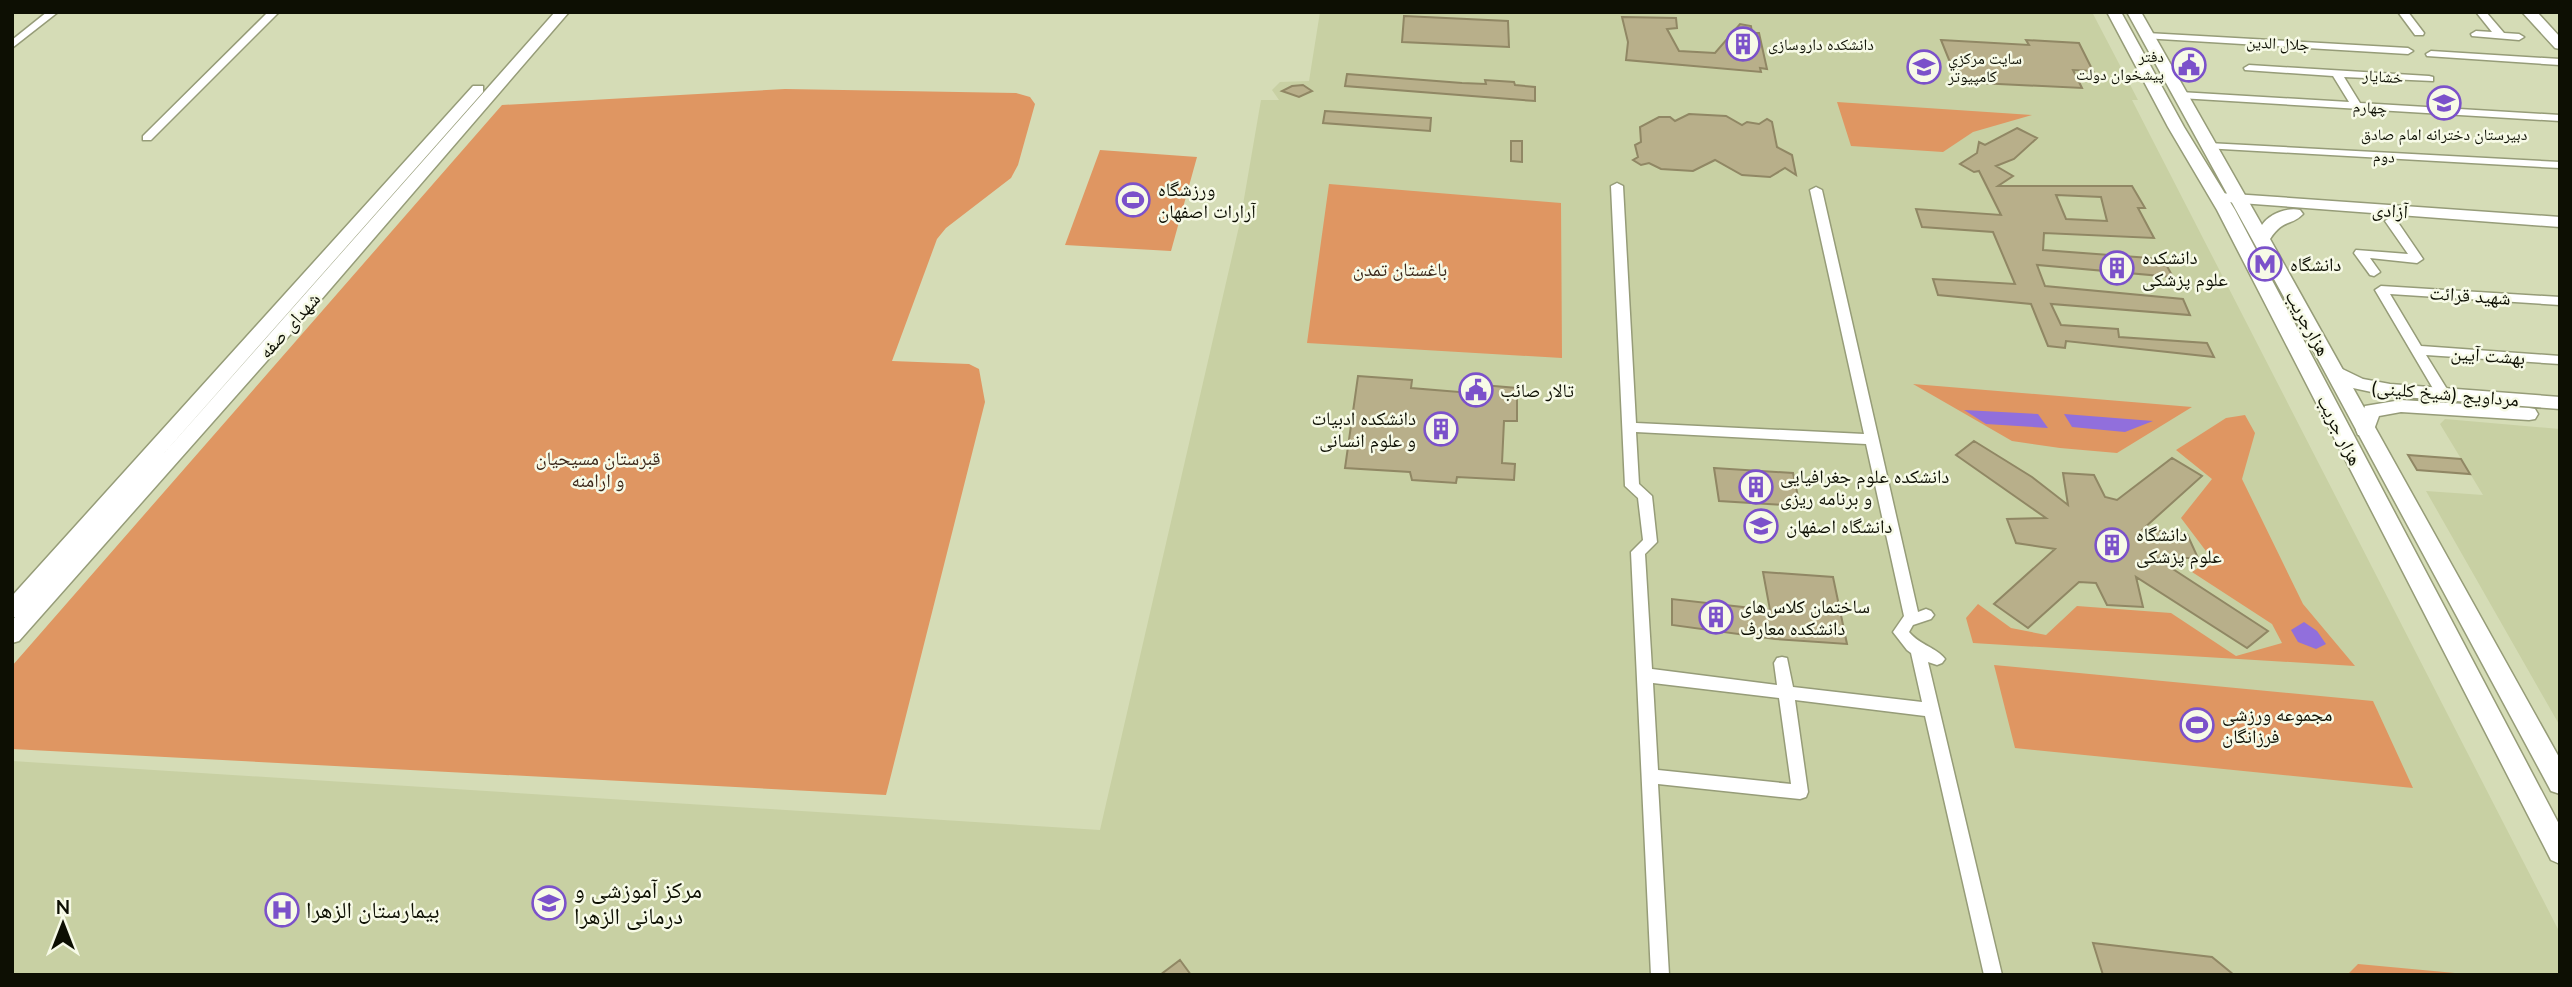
<svg xmlns="http://www.w3.org/2000/svg" width="2572" height="987" font-family="Mulish,'Noto Naskh Arabic',sans-serif">
	<style>
		.built { fill: #c8d0a3 }
		.green { fill: #df9662 }
		.water { fill: #916fdc }
		.building { fill: #b8af8a; stroke: #908764; stroke-width: 2; fill-rule: evenodd }
		.lines { fill: none; stroke-linecap: round; stroke-linejoin: round }
		.street-casing { stroke: #969c78; stroke-width: 3 }
		.secondary-casing { stroke: #969c78; stroke-width: 3 }
		.primary-casing { stroke: #969c78; stroke-width: 3 }
		.street { fill: #fff; fill-rule: evenodd }
		.secondary { fill: #fff; fill-rule: evenodd }
		.primary { fill: #fff; fill-rule: evenodd }
		.labels { text-anchor: middle; stroke-width: 5; stroke-linejoin: round; paint-order: stroke }
		.far-street-label { font-size: 16px; fill: #0d0f03; stroke: #f7fae7 }
		.far-poi-label { font-size: 16px; fill: #0d0f03; stroke: #f7fae7; text-anchor: start }
		.poi-label { font-size: 19px; fill: #0d0f03; stroke: #f7fae7; text-anchor: start }
		.street-label { font-size: 19px; fill: #0d0f03; stroke: #f7fae7 }
		.park-label { font-size: 19px; fill: #3a2618; stroke: #f7fae7 }
		.near-poi-label { font-size: 23px; fill: #0d0f03; stroke: #f7fae7; text-anchor: start }
	</style>
	<rect width="100%" height="100%" fill="#d5dcb6"/>
	<path class="built" d="M1320,12h772l46,88h-6l428,833v42h-2548v-214l1088,69 140,-608 21,-122h18l-7,-10 8,-8 29,-1z
		M2445,419l115,10v297l-134,-235 57,4 -43,-71z"/>
	<path class="green" d="M785,89l231,4 14,4 5,7 -17,61 -7,13 -65,50 -9,11 -45,122 77,3 10,5 6,33 -99,393 -874,-46v-83l490,-561z
		M1837,102l195,13 -59,17 -30,20 -92,-6z
		M1100,150l97,7 -26,94 -106,-6z
		M1329,184l232,19 1,155 -255,-15z
		M1913,384l279,23 -75,46 -57,-5 -48,-7z
		M2245,415l10,18 -13,46 61,125 52,62 -382,-23 -7,-25 12,-14 33,24 35,7 31,-29 94,7 65,43 46,-13 -10,-19 -80,-52 20,-13 -31,-41 31,-39 -36,-29 50,-32z
		M1994,665l379,36 40,87 -398,-40z
		M2358,964l97,9 1,2h-109z"/>
	<path class="water" d="M1964,410l74,4 10,14 -62,-4z
		M2064,414l89,7 -28,11 -53,-5z
		M2304,622l13,9 9,13 -10,5 -18,-7 -7,-12z"/>
	<path class="building" d="M1404,16l104,5 1,26 -107,-5z
		M1622,17l54,1 1,10 -10,1 12,22 36,2 25,-29 11,2 1,7h7l8,36 -7,-1 1,4 -135,-12 2,-18z
		M1941,40l88,5 -3,-5 53,3 14,28 -20,-1 9,18 -124,-6z
		M1347,74l115,9 24,1 -1,-4 29,2 1,3 20,2v14l-190,-15z
		M1303,85l9,6 -13,6 -17,-6 10,-5z
		M1325,111l106,7 -1,13 -107,-8z
		M1689,114l37,2 16,9 5,-3 12,2 8,-5 5,3 5,25 15,8 4,20 -11,-7 -15,9 -28,-2 -27,-15 -22,11 -32,-2 -12,-6 -8,2 -8,-5 5,-3 -3,-12 6,-3 -1,-15 19,-10h11l5,4z
		M2017,128l20,10 -23,21 -18,7 17,10 -15,10h134l13,22h-7l16,30 -110,-5 -1,17 120,9 10,18 -136,-12 8,21 138,13 7,16 -139,-11 10,21 57,4 1,8 88,6 7,14 -148,-16 -1,7 -17,-2 -17,-42 -93,-9 -5,-16 82,5 -22,-52 -71,-5 -6,-18 85,6 -22,-44 -5,1 -14,-8 17,-11 2,-11 6,3zM2056,195l45,2 6,24 -41,-2z
		M1511,141h11v21l-11,-1z
		M1358,376l54,4 -1,8 60,5v-9l46,4v33h-13l-2,42 13,1 -1,16 -57,-3 -1,6 -44,-3 -2,-8 -65,-4z
		M1974,441l58,36 36,28 -5,-32 31,2 11,22 12,3 55,-42 30,18 -59,53 44,5 11,24h-42l112,73 -21,17 -111,-71 7,30 -36,-2 -11,-22 -17,-1 -51,46 -34,-24 61,-55 -39,-6 -9,-24 39,-1 -90,-63z
		M2408,455l53,4 9,15 -53,-4z
		M1714,468l79,5 7,33 -81,-5z
		M1763,572l70,5 14,67 -72,-5 -103,-14v-26l98,11z
		M2093,943l119,14 22,18h-131z
		M1180,960l11,15h-31z"/>
	<g class="lines">
		<defs>
			<path id="street" d="M47,12h11l-46,36v-8z
				M268,12h11l-128,128h-8v-4z
				M2398,12h10l16,21 -1,2h-8z
				M2476,12h10l18,21 15,1 5,3 -5,3 -47,-4 -1,-2 5,-3 16,1z
				M2147,33l261,15 5,3 -5,3 -265,-16 -1,-2z
				M2431,51l129,8v6l-133,-9 -1,-2z
				M2249,65l180,11 4,1v4l-89,-4 16,26 200,12v6l-380,-23 -5,-3 5,-3 169,10 -16,-26 -88,-6 -1,-2z
				M2208,143l352,19v6l-356,-20 -1,-2z
				M1617,183l6,3 13,237 228,11 -54,-244 6,-3 6,3 96,422 8,-3 5,2 3,4 -3,4 -18,6 -4,7c12,14 27,15 36,27l-3,4 -5,2 -9,-3 74,313h-18l-59,-259 -130,-16 13,92 -2,5 -6,2 -142,-15 11,191h-18l-20,-423 12,-12 -5,-42 -13,-12 -14,-300zM1636,432l230,12 38,172 -11,16 14,18 4,3 11,49 -129,-15 -6,-29 -5,-1 -5,1 -3,5 3,22 -125,-16 -7,-115 12,-12 -5,-46 -13,-12zM1653,683l126,15 12,86 -133,-14z
				M2391,217l4,1 28,41 -6,4 -47,-5 10,14 -6,4 -4,-1 -16,-22 2,-3 52,4 -23,-33z
				M2381,286l179,11v8l-170,-11 31,52 139,10v8l-134,-9 24,39 -7,5 -5,-2 -63,-107z"/>
			<path id="secondary" d="M555,12h14l-249,289 -301,340 -7,2v-22l3,-4 -3,1v-22l461,-510h10v6l-325,368z
				M2522,12h15l23,25v12l-5,-1z
				M2219,193l341,24v10l-347,-26 -2,-3 2,-3z
				M2334,365l29,14 27,5 170,13v12l-170,-13 -37,-8 -25,-13 -3,-4z
				M2401,400l128,8 6,1 3,5 -3,5 -6,1 -128,-8 -22,4 -7,19h-14l-2,-5 9,-24z"/>
			<path id="primary" d="M2107,12h14l63,115 51,83 325,616v38l-9,-4 -334,-650 -49,-83z
				M2127,12h14l121,213c7,-11 25,-18 38,-15l3,4c-13,13 -19,4 -33,25l290,520v35l-9,-3 -239,-443z"/>
		</defs>
		<use href="#street" class="street-casing"/>
		<use href="#secondary" class="secondary-casing"/>
		<use href="#primary" class="primary-casing"/>
		<use href="#street" class="street"/>
		<use href="#secondary" class="secondary"/>
		<use href="#primary" class="primary"/>
	</g>
	<defs>
		<symbol id="building-ring" viewBox="-11 -11 22 22"><circle r="9.5" fill="#f7fae7" stroke="#7b51ca" stroke-width="1.5"/><path d="M-4-6H4V6H1V3H-1V6H-4ZM-2.5-4.3h1.7v1.8h-1.7ZM.8-4.3h1.7v1.8H.8ZM-2.5-1h1.7V.8h-1.7ZM.8-1h1.7V.8H.8Z" fill="#7b51ca"/></symbol>
		<symbol id="civic-ring" viewBox="-11 -11 22 22"><circle r="9.5" fill="#f7fae7" stroke="#7b51ca" stroke-width="1.5"/><path d="M-.6-6.5H3V-4.5H.6V-3L4-1V1h2V6H-6V1h2V-1L-.6-3ZM-1.2 2.5V6h2.4V2.5Z" fill="#7b51ca"/></symbol>
		<symbol id="university-ring" viewBox="-11 -11 22 22"><circle r="9.5" fill="#f7fae7" stroke="#7b51ca" stroke-width="1.5"/><path d="M0-5L7-2L0 1L-7-2ZM-4 1L0 2.5L4 1V4Q0 6-4 4Z" fill="#7b51ca"/></symbol>
		<symbol id="school-ring" viewBox="-11 -11 22 22"><circle r="9.5" fill="#f7fae7" stroke="#7b51ca" stroke-width="1.5"/><path d="M0-5L7-2L0 1L-7-2ZM-4 1L0 2.5L4 1V4Q0 6-4 4Z" fill="#7b51ca"/></symbol>
		<symbol id="stadium-ring" viewBox="-11 -11 22 22"><circle r="9.5" fill="#f7fae7" stroke="#7b51ca" stroke-width="1.5"/><path d="M0-5a6.5 5 0 1 0 0 10a6.5 5 0 1 0 0-10ZM-3.5-1.8h7v3.6h-7Z" fill="#7b51ca"/></symbol>
		<symbol id="metro-ring" viewBox="-11 -11 22 22"><circle r="9.5" fill="#f7fae7" stroke="#7b51ca" stroke-width="1.5"/><path d="M-5.5 5V-5H-3L0 0L3-5H5.5V5H3V-.5L0 4L-3-.5V5Z" fill="#7b51ca"/></symbol>
		<symbol id="hospital-ring" viewBox="-11 -11 22 22"><circle r="9.5" fill="#f7fae7" stroke="#7b51ca" stroke-width="1.5"/><path d="M-5-5h3v3.5h4V-5h3V5h-3V1.5h-4V5h-3Z" fill="#7b51ca"/></symbol>
	</defs>
	<g fill-rule="evenodd">
		<use href="#building-ring" x="1724" y="25" width="38" height="38"/>
		<use href="#civic-ring" x="2170" y="46" width="38" height="38"/>
		<use href="#university-ring" x="1905" y="48" width="38" height="38"/>
		<use href="#school-ring" x="2425" y="84" width="38" height="38"/>
		<use href="#stadium-ring" x="1114" y="181" width="38" height="38"/>
		<use href="#metro-ring" x="2246" y="245" width="38" height="38"/>
		<use href="#building-ring" x="2098" y="249" width="38" height="38"/>
		<use href="#civic-ring" x="1457" y="371" width="38" height="38"/>
		<use href="#building-ring" x="1422" y="410" width="38" height="38"/>
		<use href="#building-ring" x="1737" y="468" width="38" height="38"/>
		<use href="#university-ring" x="1742" y="507" width="38" height="38"/>
		<use href="#building-ring" x="2093" y="526" width="38" height="38"/>
		<use href="#building-ring" x="1697" y="598" width="38" height="38"/>
		<use href="#stadium-ring" x="2178" y="706" width="38" height="38"/>
		<use href="#university-ring" x="530" y="884" width="38" height="38"/>
		<use href="#hospital-ring" x="263" y="891" width="38" height="38"/>
	</g>
	<g class="labels">
		<g class="far-street-label">
			<text transform="translate(2278 43) rotate(3)" y="6">جلال الدین</text>
			<text transform="translate(2383 76) rotate(4)" y="6">خشایار</text>
			<text transform="translate(2370 107) rotate(3)" y="6">چهارم</text>
			<text transform="translate(2384 156) rotate(3)" y="6">دوم</text>
		</g>
		<g class="far-poi-label">
			<text x="1768" y="50">دانشکده داروسازی</text>
			<text x="2164" y="62" text-anchor="end">دفتر<tspan x="2164" dy="18">پیشخوان دولت</tspan></text>
			<text x="1948" y="64">سايت مرکزي<tspan x="1948" dy="18">کامپيوتر</tspan></text>
			<text x="2444" y="140" text-anchor="middle">دبیرستان دخترانه امام صادق</text>
		</g>
		<g class="poi-label">
			<text x="1158" y="196">ورزشگاه<tspan x="1158" dy="22">آرارات اصفهان</tspan></text>
			<text x="2142" y="264">دانشکده<tspan x="2142" dy="22">علوم پزشکی</tspan></text>
			<text x="2290" y="271">دانشگاه</text>
			<text x="1500" y="397">تالار صائب</text>
			<text x="1416" y="425" text-anchor="end">دانشکده ادبیات<tspan x="1416" dy="22">و علوم انسانی</tspan></text>
			<text x="1780" y="483">دانشکده علوم جغرافیایی<tspan x="1780" dy="22">و برنامه ریزی</tspan></text>
			<text x="1786" y="533">دانشگاه اصفهان</text>
			<text x="2136" y="541">دانشگاه<tspan x="2136" dy="22">علوم پزشکی</tspan></text>
			<text x="1740" y="613">ساختمان کلاس‌های<tspan x="1740" dy="22">دانشکده معارف</tspan></text>
			<text x="2222" y="721">مجموعه ورزشی<tspan x="2222" dy="22">فرزانگان</tspan></text>
		</g>
		<g class="street-label">
			<text transform="translate(2390 210) rotate(4)" y="7">آزادی</text>
			<text transform="translate(2470 295) rotate(4)" y="7">شهید قرائت</text>
			<text transform="translate(2308 323) rotate(61)" y="7">هزارجریب</text>
			<text transform="translate(289 325) rotate(-48)" y="7">شهدای صفه</text>
			<text transform="translate(2488 355) rotate(4)" y="7">بهشت آیین</text>
			<text transform="translate(2445 393) rotate(5)" y="7">مرداویج (شیخ کلینی)</text>
			<text transform="translate(2340 430) rotate(63)" y="7">هزار جریب</text>
		</g>
		<g class="park-label">
			<text x="1400" y="276">باغستان تمدن</text>
			<text x="598" y="465">قبرستان مسیحیان<tspan x="598" dy="22">و ارامنه</tspan></text>
		</g>
		<g class="near-poi-label">
			<text x="574" y="898">مرکز آموزشی و<tspan x="574" dy="26">درمانی الزهرا</tspan></text>
			<text x="306" y="918">بیمارستان الزهرا</text>
		</g>
	</g>
	<rect width="2572" height="987" fill="none" stroke="#0d0f03" stroke-width="28"/>
	<g transform="translate(63 924)" stroke="#f7fae7" stroke-width="5" paint-order="stroke">
	<path d="M0-5L12 26L0 18L-12 26Z" fill="#0d0f03"/>
	<text y="-10" font-size="19" font-weight="bold" text-anchor="middle" fill="#0d0f03">N</text>
	</g>
</svg>
